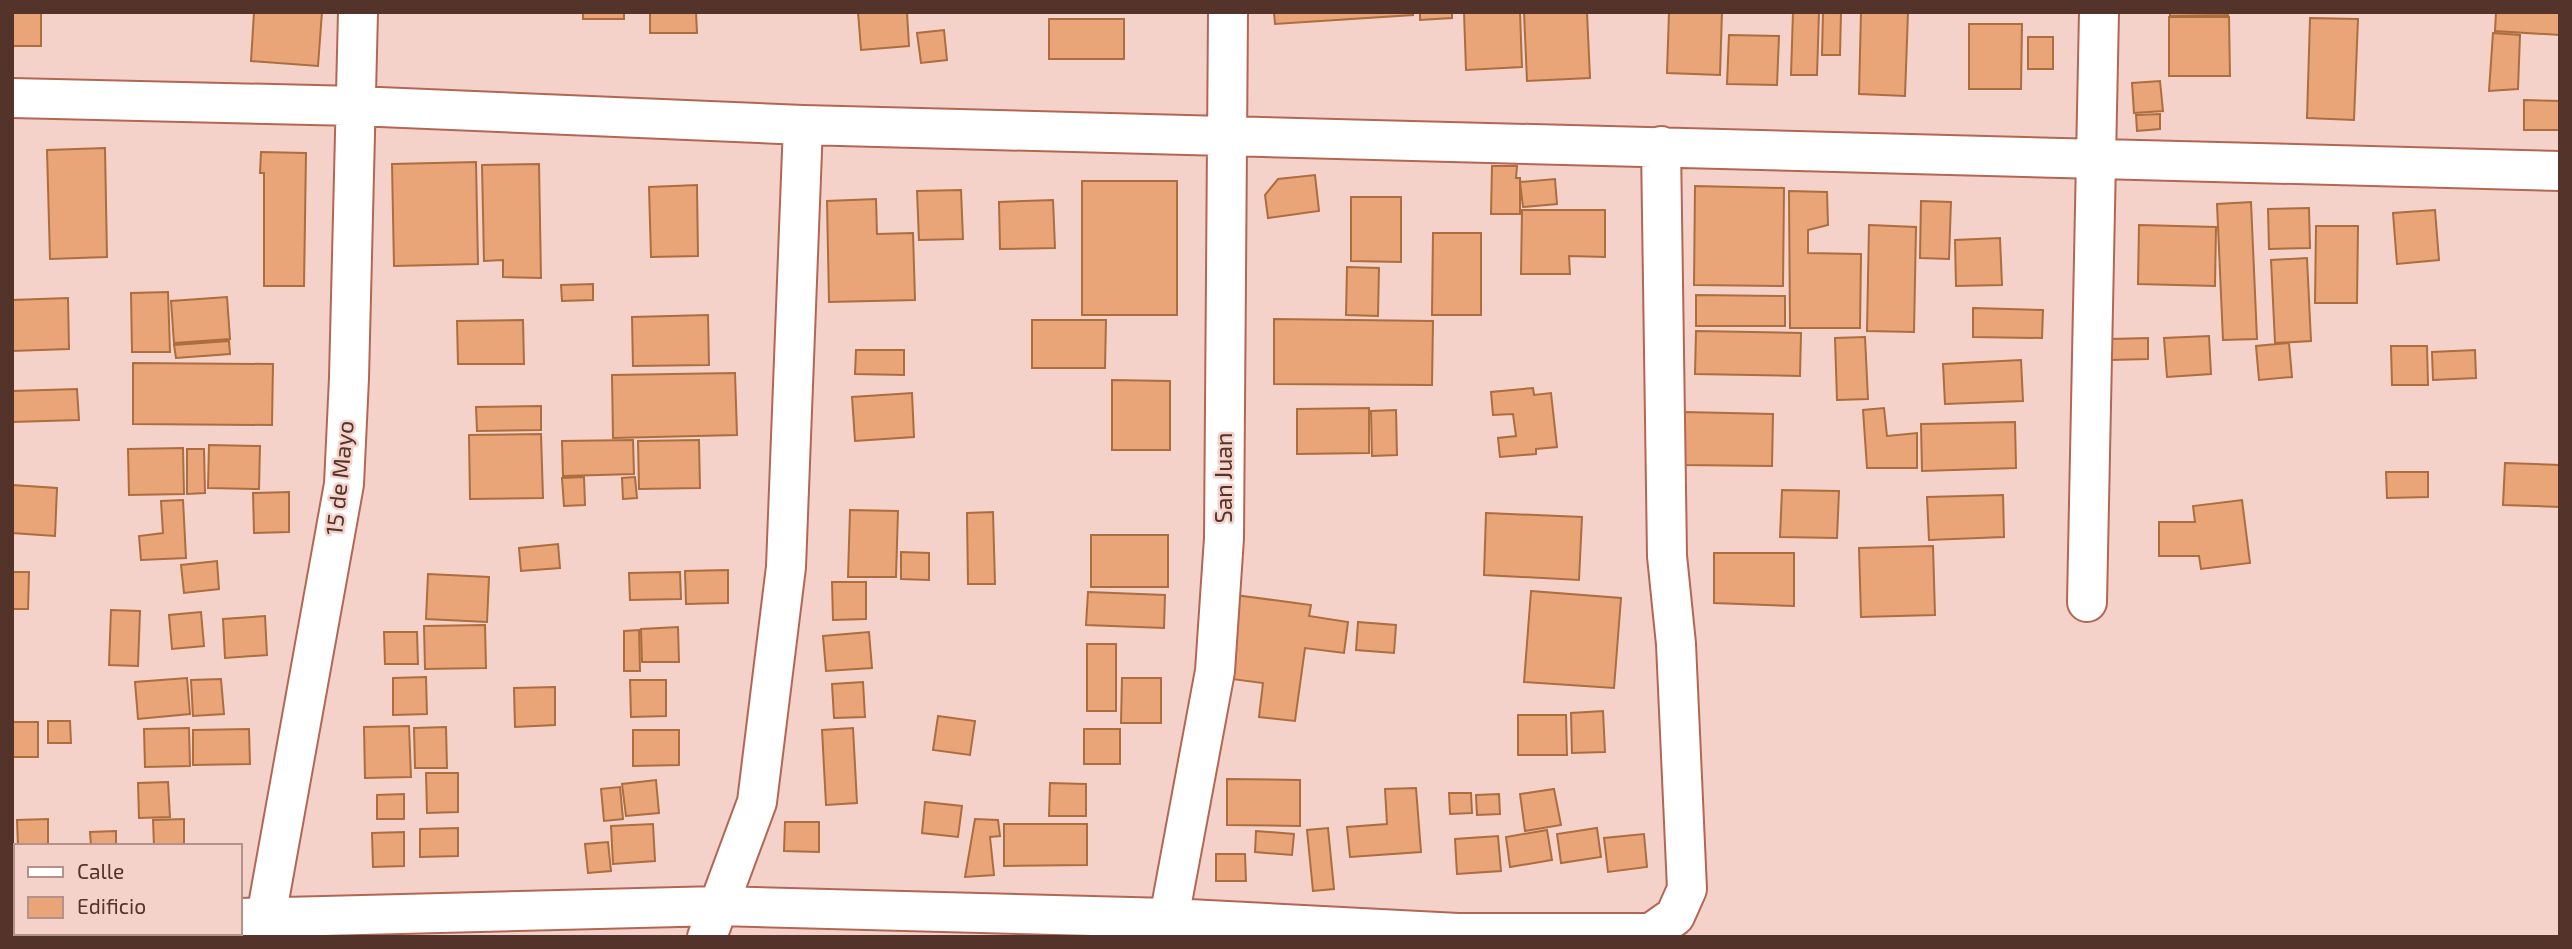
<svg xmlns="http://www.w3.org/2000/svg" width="2572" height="949" font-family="'Exo 2',sans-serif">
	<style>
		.building { fill: #e9a577; stroke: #ac6d3f; stroke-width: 2 }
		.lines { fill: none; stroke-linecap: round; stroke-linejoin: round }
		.minor-casing { stroke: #b26754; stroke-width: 42 }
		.minor { stroke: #fff; stroke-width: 38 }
		.labels { text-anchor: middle; stroke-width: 5; stroke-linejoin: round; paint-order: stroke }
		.street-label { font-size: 23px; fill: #54332a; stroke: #f4d2c9 }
	</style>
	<rect width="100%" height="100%" fill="#f4d2c9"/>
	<path class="building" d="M12,12h29v34h-29z
		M254,12h68l-4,54 -67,-5z
		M583,12h41v7h-41z
		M650,12h46l1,21h-47z
		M858,12h49l2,34 -48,4z
		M1274,12h139v3l-138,9z
		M1420,12h32v6l-32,2z
		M1464,12h56l2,55 -56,3z
		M1524,12h63l3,66 -63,3z
		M1669,12h53l-2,63 -53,-2z
		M1793,12h26l-2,63h-26z
		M1823,12h18l-1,43h-18z
		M1861,12h47l-3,84 -46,-2z
		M2170,12h57l1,3 -58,1z
		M2496,12h64v23l-65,-4z
		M2169,17h60l1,59h-61z
		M2310,18l48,1 -4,101 -47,-2z
		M1049,19h75v40h-75z
		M1969,24h53l-1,65h-52z
		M944,30l3,30 -26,3 -4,-30z
		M2493,33l27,2 -2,54 -29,2z
		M1729,35l50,1 -2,49 -50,-1z
		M2028,37h25v32h-25z
		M2160,81l3,30 -29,2 -2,-30z
		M2524,100l36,1v29h-36z
		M2160,114v15l-23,2 -1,-16z
		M105,148l2,109 -57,2 -3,-109z
		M261,152l45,1 -2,133h-40v-113h-4z
		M476,162l2,102 -84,2 -2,-102z
		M539,164l2,114 -38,-1v-17l-19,1 -2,-96z
		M1492,166h25l-1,12h4v36h-29z
		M1315,175l4,36 -51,7 -3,-23 13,-16z
		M1555,179l2,25 -34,3 -3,-25z
		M1082,181h95v134h-95z
		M697,185l1,71 -47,1 -2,-70z
		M1695,186l89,2 -1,98 -89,-1z
		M961,190l2,49 -44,1 -2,-49z
		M1789,191l38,1 1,33 -20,5v23l53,1 -1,74h-70z
		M1351,197h50v65l-50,-1z
		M876,199l1,35 36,-1 2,67 -86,2 -2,-101z
		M1053,200l2,48 -55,1 -1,-47z
		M1921,201l30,1 -2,57 -29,-1z
		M2251,202l6,137 -34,1 -6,-136z
		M2309,208l1,40 -41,1 -1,-40z
		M1522,210h83v47l-36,-1 1,18h-49z
		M2435,210l4,50 -42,4 -4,-51z
		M1869,225l47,2 -2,105 -47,-1z
		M2139,225l77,2 -1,59 -77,-2z
		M2316,226h42l-1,77h-42z
		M1433,233h48v82h-49z
		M2000,238l2,47 -46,1 -1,-46z
		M2307,258l4,83 -36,2 -4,-83z
		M1347,267l32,1 -1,48 -32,-1z
		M593,284v16l-31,1 -1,-16z
		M168,292l2,60h-38l-1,-59z
		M1696,295l89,1v30h-89z
		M227,297l3,42 -56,4 -3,-42z
		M68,298l1,51 -57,2v-51z
		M1973,308l70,2 -1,28 -69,-1z
		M708,315l1,50 -76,1 -1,-49z
		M1274,319l159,2 -1,64 -158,-1z
		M523,320l1,44h-66l-1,-43z
		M1032,320h74l-1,48h-73z
		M1696,331l105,2 -1,43 -105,-2z
		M2209,336l2,38 -44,3 -3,-39z
		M1865,337l3,62 -31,1 -2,-62z
		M2148,338v21l-38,1v-21z
		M229,341l1,13 -54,4 -2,-13z
		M2289,343l3,34 -33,3 -3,-34z
		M2391,346h36l1,39h-36z
		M856,350h48v25l-49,-1z
		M2475,350l1,28 -43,2 -1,-28z
		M2021,360l2,41 -78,3 -2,-40z
		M133,363l140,1 -1,61 -139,-1z
		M735,373l2,62 -124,3 -1,-63z
		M1112,380l58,1v69h-58z
		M1533,388l1,7 17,-2 6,54 -21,2v5l-36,3 -2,-19 18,-2 -3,-22 -20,1 -2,-23z
		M77,389l2,31 -67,2v-31z
		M912,393l2,44 -59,4 -3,-44z
		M541,406v24l-64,1 -1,-24z
		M1369,408v45l-72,1v-45z
		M1884,408l3,28 30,-3v35h-50l-4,-58z
		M1396,410l1,45 -25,1 -1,-45z
		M1684,412l89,2 -1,52 -89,-1z
		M2015,422l1,46 -94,3 -1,-47z
		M541,434l2,64 -73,1 -1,-64z
		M633,440l1,34 -71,2 -1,-35z
		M699,440l1,48 -61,1 -1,-48z
		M209,445l51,1 -1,43 -51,-1z
		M183,448l1,46 -55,1 -1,-46z
		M187,449h17l1,44 -18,1z
		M2505,463l55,2v42l-57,-2z
		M2386,472h42v25l-41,1z
		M584,477l1,28 -21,1 -2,-28z
		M635,477l2,21 -14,1 -1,-21z
		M12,485l45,3 -2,48 -43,-3z
		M1782,490l57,1 -2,47 -57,-1z
		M289,492v40l-35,1 -1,-40z
		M2003,495l1,42 -75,3 -2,-43z
		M183,500l3,58 -45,2 -2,-24 24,-3 -2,-32z
		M2242,500l8,63 -49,6 -2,-13h-40v-34h36l-2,-16z
		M850,510l48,1 -2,66h-48z
		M993,512l2,72h-27l-1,-71z
		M1486,513l96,4 -3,63 -95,-5z
		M1091,535h77v52h-77z
		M558,544l2,24 -39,3 -2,-23z
		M1933,546l2,69 -74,2 -2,-69z
		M901,552l28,1v27l-28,-1z
		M1714,553h80v53l-80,-3z
		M217,561l2,28 -35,4 -3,-28z
		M728,570v33l-42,1 -1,-33z
		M12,572h17l-1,37h-16z
		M680,572l1,27 -51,1 -1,-27z
		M428,574l61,3 -2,45 -61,-3z
		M832,582h34v37l-33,1z
		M1531,591l90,7 -7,90 -90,-6z
		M1088,592l77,3 -1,33 -78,-3z
		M1235,595l76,10 -2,11 39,6 -4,31 -39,-5 -10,73 -36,-4 4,-34 -39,-5z
		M111,610l29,1 -2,55 -29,-1z
		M201,612l3,34 -32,3 -3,-34z
		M265,616l2,39 -42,3 -2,-39z
		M1358,622l38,3 -2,28 -38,-3z
		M485,625l1,43 -61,1 -1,-43z
		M678,627l1,35h-37l-1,-33z
		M639,630l1,41h-16v-40z
		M384,632h33l1,32h-33z
		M869,632l3,36 -46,3 -3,-35z
		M1087,644h29v67h-29z
		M426,677l1,37 -34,1v-37z
		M187,678l3,36 -52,5 -3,-37z
		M1122,678h39v45h-40z
		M221,679l3,35 -31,2 -2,-36z
		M630,680h36v36l-35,1z
		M863,682l2,35 -31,1 -2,-34z
		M555,687v38l-40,2 -1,-39z
		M1603,711l2,41 -33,1 -1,-40z
		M1518,715h48l1,40h-49z
		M938,716l37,5 -5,34 -37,-5z
		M48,721h22l1,22h-23z
		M12,722h26v35h-26z
		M409,726l2,51 -46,1 -1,-51z
		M446,727l1,41h-32l-1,-40z
		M189,728l1,38 -45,1 -1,-38z
		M853,728l4,75 -31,2 -4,-75z
		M249,729l1,35 -57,1v-35z
		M1084,729h36v35h-36z
		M633,730h46v35l-46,1z
		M426,773h32v39l-31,1z
		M1227,779l73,1v46l-73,-1z
		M656,780l3,33 -33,3 -4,-32z
		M168,782l2,35 -31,1 -1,-35z
		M1050,783l36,1v32h-37z
		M620,787l3,32 -19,2 -3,-32z
		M1416,788l5,64 -71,5 -3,-30 40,-3 -2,-35z
		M1554,789l7,36 -36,6 -5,-37z
		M1449,793h22l1,20 -22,1z
		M404,794v25h-27v-24z
		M1499,794l1,20 -23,1 -1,-20z
		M925,802l37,4 -4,31 -36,-4z
		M48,819v27h-30l-1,-26z
		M184,819v27h-30l-1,-26z
		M975,819l23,1 2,16 -10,1 4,38 -29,2z
		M785,822h34v30l-35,-1z
		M653,824l2,37 -42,3 -2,-38z
		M1004,824h83v41l-83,1z
		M458,828v28l-38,1v-28z
		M1328,828l6,61 -21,2 -6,-61z
		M1597,828l4,29 -40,6 -4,-29z
		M1547,830l5,30 -42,7 -4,-30z
		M116,831v15h-25l-1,-14z
		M1256,831l38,3 -2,21 -37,-3z
		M404,832v34l-31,1 -1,-34z
		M1644,834l3,33 -39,5 -4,-34z
		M1498,836l3,35 -44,3 -2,-35z
		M608,842l3,29 -23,2 -3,-29z
		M1216,854h29l1,27h-30z"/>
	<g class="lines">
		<defs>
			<path id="minor" d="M12,98l344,8 447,19 1757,46
				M2087,602l12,-590
				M240,918l479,-12 450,12 289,15h193l24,-17 12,-27 -11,-245 -9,-88 -6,-410
				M12,923h4
				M259,937l7,-20 78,-433 5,-106 9,-366
				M707,937l50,-135 29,-235 17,-442
				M1161,937l8,-19 46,-247 9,-133 4,-526"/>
		</defs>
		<use href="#minor" class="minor-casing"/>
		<use href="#minor" class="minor"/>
	</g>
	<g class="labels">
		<g class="street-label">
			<text transform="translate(340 478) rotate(-84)" y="8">15 de Mayo</text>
			<text transform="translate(1224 478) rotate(-90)" y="8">San Juan</text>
		</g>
	</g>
	<rect width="2572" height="949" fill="none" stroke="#54332a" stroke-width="28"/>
	<rect x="14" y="844" width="228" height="91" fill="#f4d2c9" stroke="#b49289" stroke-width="2"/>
	<rect x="28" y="867" width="35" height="10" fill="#ffffff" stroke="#b49289" stroke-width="2"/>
	<text x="77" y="879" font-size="21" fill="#54332a">Calle</text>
	<rect x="28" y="897" width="35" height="21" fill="#e9a577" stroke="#b49289" stroke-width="2"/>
	<text x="77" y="914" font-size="21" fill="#54332a">Edificio</text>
</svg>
